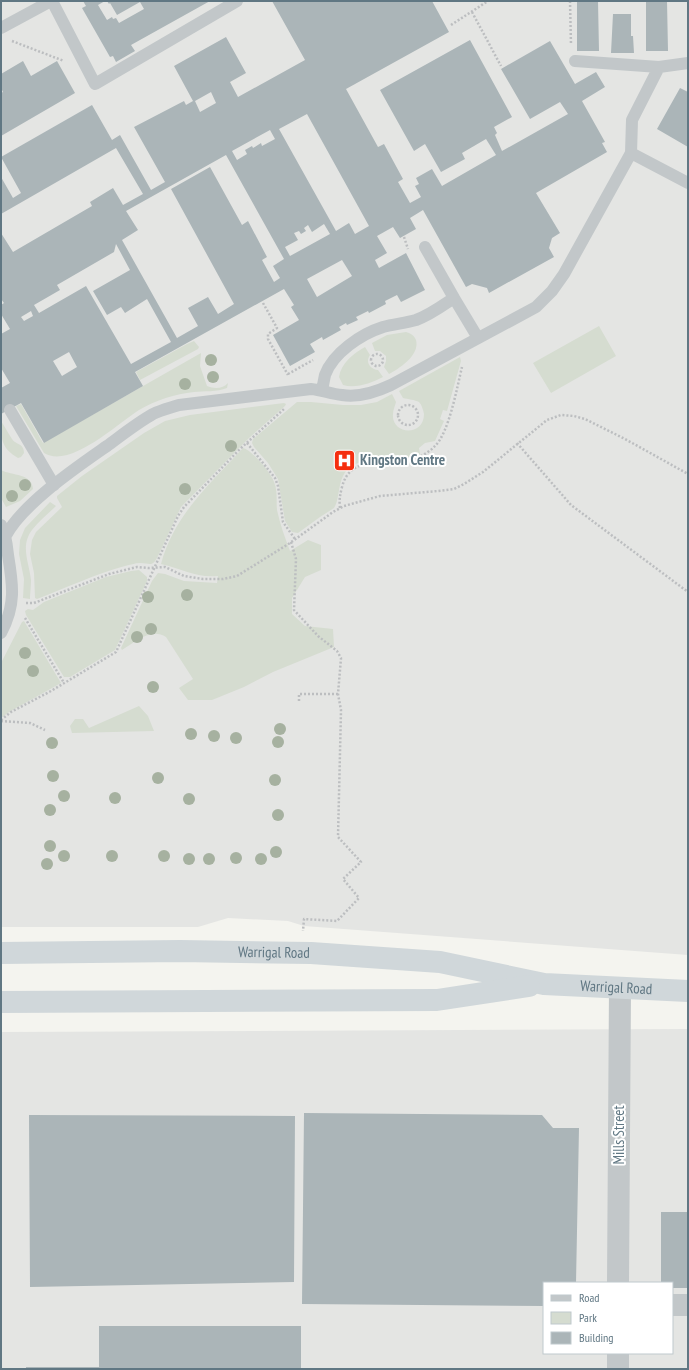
<svg xmlns="http://www.w3.org/2000/svg" width="689" height="1370" font-family="'PT Sans Narrow',sans-serif">
	<style>
		.built { fill: #e4e5e3; fill-rule: evenodd }
		.green { fill: #d5dcd0 }
		.building { fill: #abb5b8; fill-rule: evenodd }
		.lines { fill: none; stroke-linecap: round; stroke-linejoin: round }
		.path { stroke: #bcbec0; stroke-width: 2.5; stroke-dasharray: 2 2; stroke-linecap: butt }
		.service { stroke: #c2c7c9; stroke-width: 12 }
		.minor { stroke: #c2c7c9; stroke-width: 22 }
		.trunk { stroke: #d0d7da; stroke-width: 22 }
		.tree { fill: #a6b1a0 }
		.labels { text-anchor: middle; stroke-width: 4; stroke-linejoin: round; paint-order: stroke }
		.poi-label { font-size: 15px; font-weight: bold; fill: #607783; stroke: #fff; text-anchor: start }
		.street-label { font-size: 15px; fill: #607783; stroke: #fff }
	</style>
	<rect width="100%" height="100%" fill="#f4f4ef"/>
	<path class="built" d="M1,1h687v954l-384,-29 -16,-5 -60,-3 -30,9h-197z
		M688,1029v340h-687v-337zM544,1283h128v70h-128z"/>
	<path class="green" d="M599,326l17,30 -65,37 -18,-30z
		M406,332c4,1 8,3 10,8 4,15 -16,28 -27,34l-5,-7 2,-6v-5l-6,-5h-5l-3,-8 15,-8z
		M194,341l5,6 -1,2 -58,31 -4,-8 51,-28z
		M365,347l5,8c-5,7 0,14 8,15l5,7c-12,6 -27,12 -40,8l-4,-8c2,-14 15,-24 26,-30z
		M201,353l-1,13 7,20c7,3 16,3 21,-3l-1,5c-10,4 -23,3 -33,4 -19,2 -38,8 -55,18 -22,14 -69,59 -95,43l-28,-47 5,-2 22,39z
		M460,357l1,4 -14,50 -4,-1 -3,9 4,2 -9,20 -10,2 -6,5 1,6c-7,3 -14,5 -21,5 -18,2 -46,-3 -56,17 -5,10 -4,25 -9,32l-14,9 -22,16 -6,-1 -7,-11 -7,-42 -10,-16 -14,-16 -2,-4 1,-4 44,-37h14l32,3h18l16,-3 15,-8 4,8c-1,4 -3,8 -3,12 -2,21 31,23 31,0 -1,-4 -2,-9 -5,-12 -4,-2 -11,-3 -16,-4l-4,-7z
		M284,403l2,1 -1,2 -36,32 -68,69 -23,49c-6,12 -8,7 -18,7 -5,0 -10,2 -15,3 -30,8 -59,22 -88,33l-2,-1 -1,-25 -4,-19 2,-14 4,-8 26,-25 -5,-9v-2l25,-20 62,-43 21,-12 25,-6z
		M1,421c4,6 7,12 11,18 4,6 12,4 12,14l-3,4 -3,1c-17,-10 -17,-20 -17,-37z
		M243,448c9,2 28,25 31,34 4,9 2,19 3,28 3,14 8,28 13,41l18,-11 13,5v25l-16,7 -13,21v16l13,12 28,3 1,18 -61,25 -29,15 -32,13h-24l-9,-12 14,-9 -27,-42c-15,-10 -31,5 -44,13l-1,-2 31,-67 6,-8 7,1 19,7 33,2 1,-7c-22,2 -36,-7 -57,-12 13,-49 49,-80 82,-116z
		M1,470c11,6 31,3 32,19l-13,12 -14,6 -5,-9z
		M50,502l6,4c-8,8 -17,15 -24,24 -12,16 -3,32 -1,50 0,7 -1,13 -1,19l-7,-1 1,-19 -5,-25 1,-14 5,-12z
		M139,570l8,7v4l-32,69 -45,27h-6l-38,-62 -1,-4 3,-2 5,1 11,-8 62,-25 25,-6z
		M24,621l37,62 -52,29 -8,6v-55l21,-41z
		M139,706l9,10 6,15 -82,2 -2,-7 5,-7h8l6,9z"/>
	<path class="building" d="M83,1h22l-7,4 9,15 5,-3 1,2 3,-1 3,5 25,-14 -4,-7 -23,13 -7,-12 -1,1 -2,-3h103l-79,44 4,6 -19,11 -3,-6 -3,1 -28,-49 4,-2z
		M272,1h160l17,31 -103,57 32,58 6,-3 19,35 -5,3 12,21 11,-6 -6,-11 4,-2 -3,-6 16,-9 10,17 54,-31 -10,-16 -24,14 3,6 -24,13 -16,-28 -11,7 -34,-61 90,-50 42,77 -18,10 3,6 -2,2 7,16 66,-37 -8,-12 -30,17 -29,-50 49,-28 25,43 21,-12 9,15 -23,14 23,41 -3,1 5,9 -71,41 24,40 -8,5 -3,10 5,9 -65,36 -2,-5 -15,-4 -6,3 -43,-77 -13,8 6,11 -16,9 -7,-11 -16,9 10,17 -12,7 4,8 27,-15 19,37 -24,12 -4,-7 -12,6 1,3 -17,9 -1,-2 -12,6 2,3 -11,5 -1,-2 -7,4 2,3 -18,10 -1,-3 -12,7 5,8 -25,14 -17,-31 26,-15 -8,-13 3,-2 -10,-16 -149,83 8,14 -99,57 -23,-40 -20,11v-26l9,-5 -9,-15v-34l9,-5 -9,-15v-9l3,-2 -3,-4v-66l12,19 79,-46 -2,-4 23,-14 10,17 20,-11 -27,-46 -115,66v-37l12,21 8,-5 -20,-36 91,-52 20,35 8,-5 31,55 14,-8 -31,-55 50,-26 2,4 7,-4 -19,-35 52,-29 20,36 -16,9 8,15 67,-37zM211,92l5,11 -16,9 -5,-11zM307,114l62,112 -14,8 -6,-11 -13,8 -57,-102zM270,130l5,9 -13,7 -1,-3 -8,5 -1,-2 -7,4 2,4 -10,6 -5,-9zM226,155l58,104 -11,7 7,12 -6,4 -12,-22 5,-3 -19,-36 -6,4 -32,-58 -39,22 63,115 -16,10 -10,-17 -20,11 10,18 -21,12 -55,-98 16,-10 -12,-19zM324,224l6,10 -40,22 -5,-9 13,-7 -4,-7 5,-2 2,3 5,-3 -2,-3 4,-3 4,7zM116,244l14,26 -37,21 14,24 14,-8 4,6 22,-14 24,43 -40,22 -45,-78 -47,27 -5,-8 26,-15 -3,-5 57,-33zM342,260l10,16 -35,21 -10,-18zM31,311l2,5 -9,5 -3,-4zM69,352l8,15 -15,9 -9,-15z
		M577,1h21l1,50h-22z
		M646,1h21l1,50h-22z
		M613,14h18v22h2l1,17h-23z
		M23,61l8,15 26,-15 18,32 -74,43v-43l2,-1 -2,-4v-14z
		M680,88l8,4v55l-31,-18z
		M304,1113l238,2 11,13h26l-3,155h-32v23l-242,-2z
		M29,1115l266,1 -1,166 -264,5z
		M661,1212h27v76h-16v-5h-11z
		M99,1326h202v43h-275v-2h73z"/>
	<g class="lines">
		<path class="path" d="M570,1l1,44
			M472,12l29,54
			M451,25l37,-24
			M12,41l52,20
			M404,237l4,12
			M263,303l14,25 -9,6v5l20,36
			M371 360a6 6 0 1 1 12 0a6 6 0 1 1-12 0Z
			M288,374l25,-14
			M398 415a10 10 0 1 1 20 0a10 10 0 1 1-20 0Z
			M247,443l28,35 3,8 5,36 12,17
			M517,443l54,62 117,87
			M340,508c-1,-8 0,-13 2,-21 8,-31 37,-22 61,-26 11,-1 23,-6 31,-14 15,-13 23,-60 28,-80
			M291,542l5,17 -2,51 24,26 19,15 4,7 -3,36 3,16 -3,127 23,25 -18,17 16,19 -22,23 -33,-2 -1,12
			M26,603h8l75,-29 28,-7 11,1 17,-1 19,9 19,3h20l14,-3 53,-33 43,-31 11,-6 36,-10 58,-5 16,-2 10,-5 19,-12 64,-52 14,-5 13,1 11,3 40,20 63,35
			M25,618l39,65
			M299,701v-7h39
			M1,720l10,-8 40,-21 65,-39 62,-136 6,-9 56,-58 44,-40
			M1,721l29,2 15,7"/>
		<path class="service" d="M52,1l43,83 142,-83
			M1,28l50,-27
			M575,61l84,6
			M631,153l1,-33 27,-53 29,-4
			M425,247l29,51
			M322,391c1,-6 2,-11 3,-16 8,-22 36,-41 58,-48 11,-3 23,-4 33,-7 14,-5 26,-14 38,-22l24,40
			M10,410l44,75
			M1,525c5,9 6,20 7,30 5,30 8,50 -7,78
			M5,537c17,-33 72,-70 102,-91 15,-11 30,-23 46,-32 8,-4 17,-6 26,-9l132,-16c11,1 20,5 31,6 17,3 34,-3 49,-10l145,-78 16,-16 12,-17 67,-121 57,30"/>
		<path class="minor" d="M618,1283l2,-295
			M672,1305h16
			M618,1369v-16"/>
		<g class="trunk">
			<path id="s1" d="M1,953l179,-2 131,2 129,9 104,22 144,7"/>
			<path d="M1,1002l436,-2 92,-14"/>
		</g>
	</g>
	<g class="tree">
		<circle cx="211" cy="360" r="6"/>
		<circle cx="213" cy="377" r="6"/>
		<circle cx="185" cy="384" r="6"/>
		<circle cx="231" cy="446" r="6"/>
		<circle cx="25" cy="485" r="6"/>
		<circle cx="185" cy="489" r="6"/>
		<circle cx="12" cy="496" r="6"/>
		<circle cx="187" cy="595" r="6"/>
		<circle cx="148" cy="597" r="6"/>
		<circle cx="151" cy="629" r="6"/>
		<circle cx="137" cy="637" r="6"/>
		<circle cx="25" cy="653" r="6"/>
		<circle cx="33" cy="671" r="6"/>
		<circle cx="153" cy="687" r="6"/>
		<circle cx="280" cy="729" r="6"/>
		<circle cx="191" cy="734" r="6"/>
		<circle cx="214" cy="736" r="6"/>
		<circle cx="236" cy="738" r="6"/>
		<circle cx="278" cy="742" r="6"/>
		<circle cx="52" cy="743" r="6"/>
		<circle cx="53" cy="776" r="6"/>
		<circle cx="158" cy="778" r="6"/>
		<circle cx="275" cy="780" r="6"/>
		<circle cx="64" cy="796" r="6"/>
		<circle cx="115" cy="798" r="6"/>
		<circle cx="189" cy="799" r="6"/>
		<circle cx="50" cy="810" r="6"/>
		<circle cx="278" cy="815" r="6"/>
		<circle cx="50" cy="846" r="6"/>
		<circle cx="276" cy="852" r="6"/>
		<circle cx="64" cy="856" r="6"/>
		<circle cx="112" cy="856" r="6"/>
		<circle cx="164" cy="856" r="6"/>
		<circle cx="236" cy="858" r="6"/>
		<circle cx="189" cy="859" r="6"/>
		<circle cx="209" cy="859" r="6"/>
		<circle cx="261" cy="859" r="6"/>
		<circle cx="47" cy="864" r="6"/>
	</g>
	<defs>
		<symbol id="hospital-square" viewBox="-11 -11 22 22"><rect x="-9" y="-9" width="18" height="18" rx="4" fill="#f52e0e" stroke="#fff"/><path d="M-5-5h3v3.5h4V-5h3V5h-3V1.5h-4V5h-3Z" fill="#fff"/></symbol>
	</defs>
	<g fill-rule="evenodd">
		<use href="#hospital-square" x="332" y="448" width="25" height="25"/>
	</g>
	<g class="labels">
		<g class="poi-label">
			<text x="360" y="465">Kingston Centre</text>
		</g>
		<g class="street-label">
			<text dy="5" stroke="none"><textPath href="#s1" startOffset="273">Warrigal Road</textPath></text>
			<text dy="5" stroke="none"><textPath href="#s1" startOffset="618">Warrigal Road</textPath></text>
			<text transform="translate(619 1135) rotate(-90)" y="5">Mills Street</text>
		</g>
	</g>
	<rect width="689" height="1370" fill="none" stroke="#607783" stroke-width="4"/>
	<rect x="543" y="1282" width="130" height="72" fill="#ffffff" stroke="#bfc9cd"/>
	<rect x="551" y="1295" width="20" height="6" fill="#c2c7c9" stroke="#bfc9cd"/>
	<text x="579" y="1302" font-size="12" fill="#607783">Road</text>
	<rect x="551" y="1312" width="20" height="12" fill="#d5dcd0" stroke="#bfc9cd"/>
	<text x="579" y="1322" font-size="12" fill="#607783">Park</text>
	<rect x="551" y="1332" width="20" height="12" fill="#abb5b8" stroke="#bfc9cd"/>
	<text x="579" y="1342" font-size="12" fill="#607783">Building</text>
</svg>
